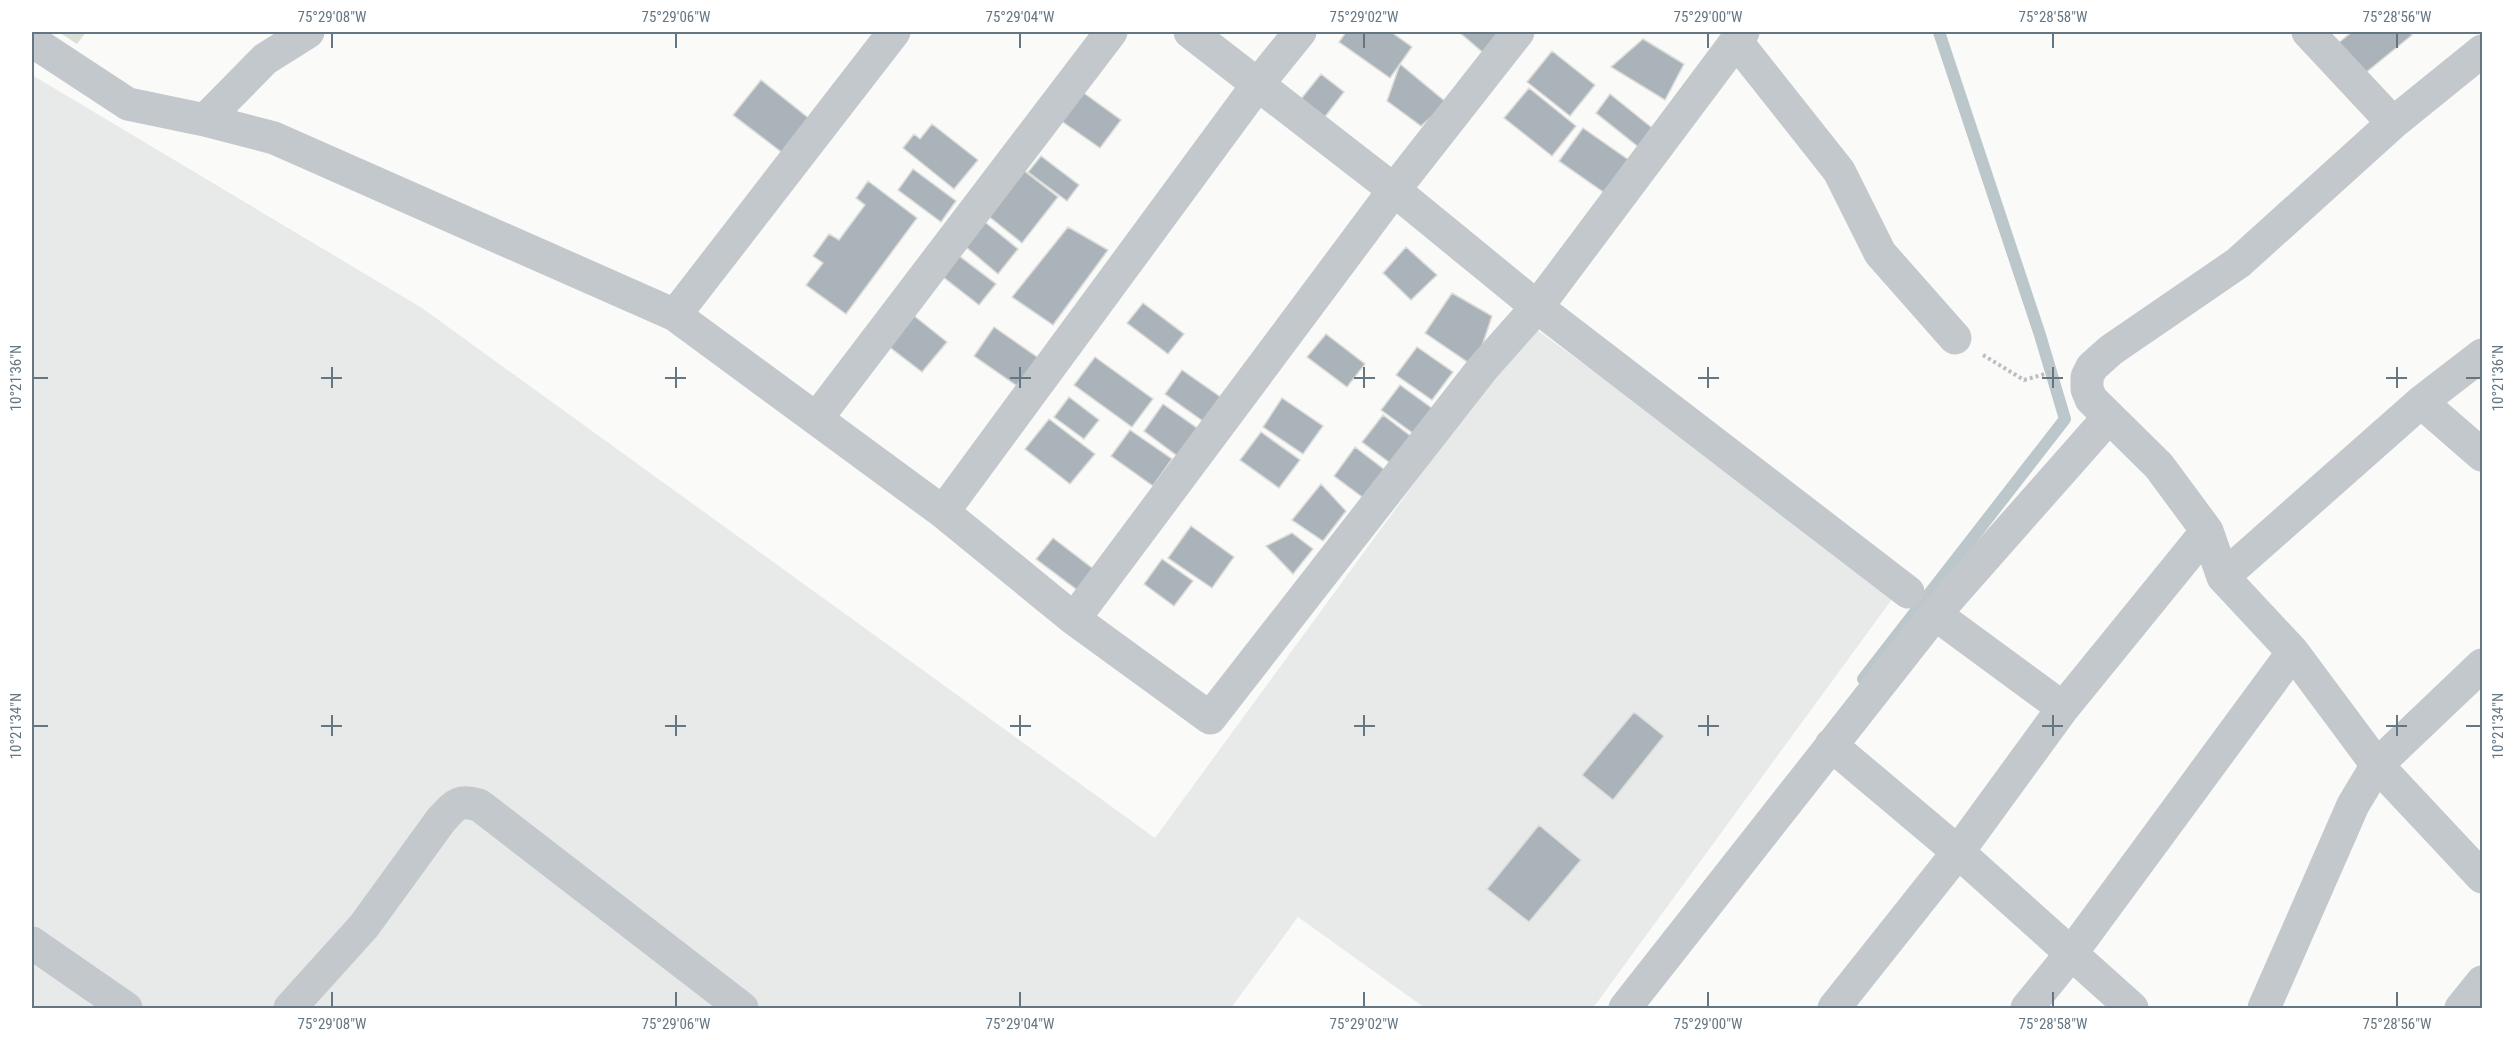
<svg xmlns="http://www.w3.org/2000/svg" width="2514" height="1040" font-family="'Roboto Condensed',sans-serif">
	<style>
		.built { fill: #e8e9e9 }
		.green { fill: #dadfd7 }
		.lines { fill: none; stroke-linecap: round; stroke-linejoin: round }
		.stream { stroke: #bbc7cb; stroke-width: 12 }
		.building { fill: #aab3b9; stroke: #dcdcda; stroke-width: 1.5 }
		.path { stroke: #bbbfc2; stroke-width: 4; stroke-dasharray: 3 3; stroke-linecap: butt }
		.minor { stroke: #c3c8cc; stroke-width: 33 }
		.ticks { fill: none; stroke: #657683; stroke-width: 2 }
		.neatline { fill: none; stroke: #657683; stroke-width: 2 }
		.ticks-label { font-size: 15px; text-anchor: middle; fill: #657683 }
	</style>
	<rect width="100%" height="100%" fill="#fafaf8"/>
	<path class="built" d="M32,75l390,233 733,530 375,-513 368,266 -305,417h-168l-127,-91 -67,91h-1199z"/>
	<path class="green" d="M59,32h27l-9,12z"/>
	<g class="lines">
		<path class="stream" d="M1863,679l202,-260 -25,-84 -101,-303"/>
	</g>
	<path class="building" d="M1346,32h45l21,15 -22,31 -51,-36z
		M1459,32h51l-23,24z
		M2352,32h57l3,3 -48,39 -27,-30z
		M1643,39l41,25 -19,36 -54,-33z
		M1552,51l43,34 -25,31 -43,-34z
		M1400,64l47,39 -26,23 -34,-25z
		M1321,74l23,18 -23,30 -24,-18z
		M761,80l50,40 -27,34 -51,-39z
		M1529,88l47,38 -24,30 -48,-38z
		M1081,91l40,29 -21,28 -40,-28z
		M1610,94l46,37 -15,18 -45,-36z
		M932,124l46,36 -24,29 -51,-41 11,-14 6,5z
		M1583,128l50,35 -24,33 -50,-35z
		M1041,156l38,29 -12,16 -39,-29z
		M913,169l43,32 -15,21 -43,-32z
		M1023,170l35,27 -36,46 -35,-28z
		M868,181l49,37 -71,96 -40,-29 17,-22 -10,-7 16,-22 10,6 26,-35 -9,-7z
		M980,218l38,31 -20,25 -38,-32z
		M1068,227l40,23 -55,75 -41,-28z
		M1406,247l31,28 -26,25 -28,-27z
		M954,252l42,32 -17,21 -41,-32z
		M1452,293l40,23 -17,51 -50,-34z
		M1143,303l41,31 -16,20 -41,-31z
		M908,311l39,31 -25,30 -39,-30z
		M994,327l46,32 -20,29 -46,-32z
		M1326,334l39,30 -18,23 -40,-30z
		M1417,347l36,25 -21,28 -36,-25z
		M1095,357l58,42 -21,28 -58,-42z
		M1182,370l50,35 -18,24 -49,-35z
		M1400,385l40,29 -19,25 -40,-29z
		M1069,397l30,23 -15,19 -30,-22z
		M1282,398l41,28 -20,28 -40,-27z
		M1163,404l41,29 -20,28 -40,-30z
		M1383,415l38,29 -20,27 -39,-29z
		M1049,419l46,35 -25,30 -45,-35z
		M1130,430l42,29 -19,27 -42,-30z
		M1261,432l39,28 -21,28 -39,-28z
		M1355,447l39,30 -21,28 -39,-29z
		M1321,484l25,27 -23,30 -31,-21z
		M1191,526l43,31 -22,31 -44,-30z
		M1292,533l21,16 -20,25 -27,-28z
		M1053,538l43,33 -16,21 -44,-33z
		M1162,559l31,22 -19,25 -30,-22z
		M1634,712l30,24 -51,64 -31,-25z
		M1539,825l42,35 -52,62 -42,-33z"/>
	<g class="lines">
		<path class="path" d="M1983,355l41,25 28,-8"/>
		<path class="minor" d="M1190,32l204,158 143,117 371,285
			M2308,32l85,91
			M32,41l96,63 77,16 69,18 401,177 268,197 131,107 136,99 272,-349 55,-62 206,-275
			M1736,41l103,130 41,82 75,85
			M2482,51l-89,72 -155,140 -127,87 -19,17 -5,10v12l4,10 68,67 48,65 16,46 70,75 84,113 105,112
			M205,120l60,-61 43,-27
			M675,315l219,-283
			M2421,402l61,53
			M817,418l294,-386
			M943,512l315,-428 42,-52
			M2223,577l198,-175 61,-47
			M1935,614l128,94
			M1074,619l320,-429 124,-158
			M1831,745l127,107 174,156
			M32,943l94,65
			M290,1008l74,-82 77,-106c14,-15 17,-21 38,-15l263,203
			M1625,1008l310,-394 174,-197
			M1834,1008l124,-156 105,-144 144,-177
			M2027,1008l43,-53 223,-303
			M2264,1008l89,-203 24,-40 105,-100
			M2461,1008l21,-26"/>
	</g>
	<path class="ticks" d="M332,33v15M676,33v15M1020,33v15M1364,33v15M1708,33v15M2053,33v15M2397,33v15M332,367v21M676,367v21M1020,367v21M1364,367v21M1708,367v21M2053,367v21M2397,367v21M33,378h15M321,378h21M665,378h21M1010,378h21M1354,378h21M1698,378h21M2042,378h21M2386,378h21M2466,378h15M332,715v21M676,715v21M1020,715v21M1364,715v21M1708,715v21M2053,715v21M2397,715v21M33,726h15M321,726h21M665,726h21M1010,726h21M1354,726h21M1698,726h21M2042,726h21M2386,726h21M2466,726h15M332,992v15M676,992v15M1020,992v15M1364,992v15M1708,992v15M2053,992v15M2397,992v15"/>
	<rect width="2514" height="1040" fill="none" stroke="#ffffff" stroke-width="66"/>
	<rect x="33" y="33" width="2448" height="974" class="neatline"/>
	<g class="ticks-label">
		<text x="332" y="22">75°29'08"W</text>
		<text x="676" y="22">75°29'06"W</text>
		<text x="1020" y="22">75°29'04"W</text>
		<text x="1364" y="22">75°29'02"W</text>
		<text x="1708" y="22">75°29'00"W</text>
		<text x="2053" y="22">75°28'58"W</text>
		<text x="2397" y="22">75°28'56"W</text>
		<text transform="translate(16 378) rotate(-90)" y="5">10°21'36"N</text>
		<text transform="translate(2498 378) rotate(-90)" y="5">10°21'36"N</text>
		<text transform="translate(16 726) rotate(-90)" y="5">10°21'34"N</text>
		<text transform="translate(2498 726) rotate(-90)" y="5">10°21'34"N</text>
		<text x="332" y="1029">75°29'08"W</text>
		<text x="676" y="1029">75°29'06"W</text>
		<text x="1020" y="1029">75°29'04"W</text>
		<text x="1364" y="1029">75°29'02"W</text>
		<text x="1708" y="1029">75°29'00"W</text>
		<text x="2053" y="1029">75°28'58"W</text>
		<text x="2397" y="1029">75°28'56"W</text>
	</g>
</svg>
